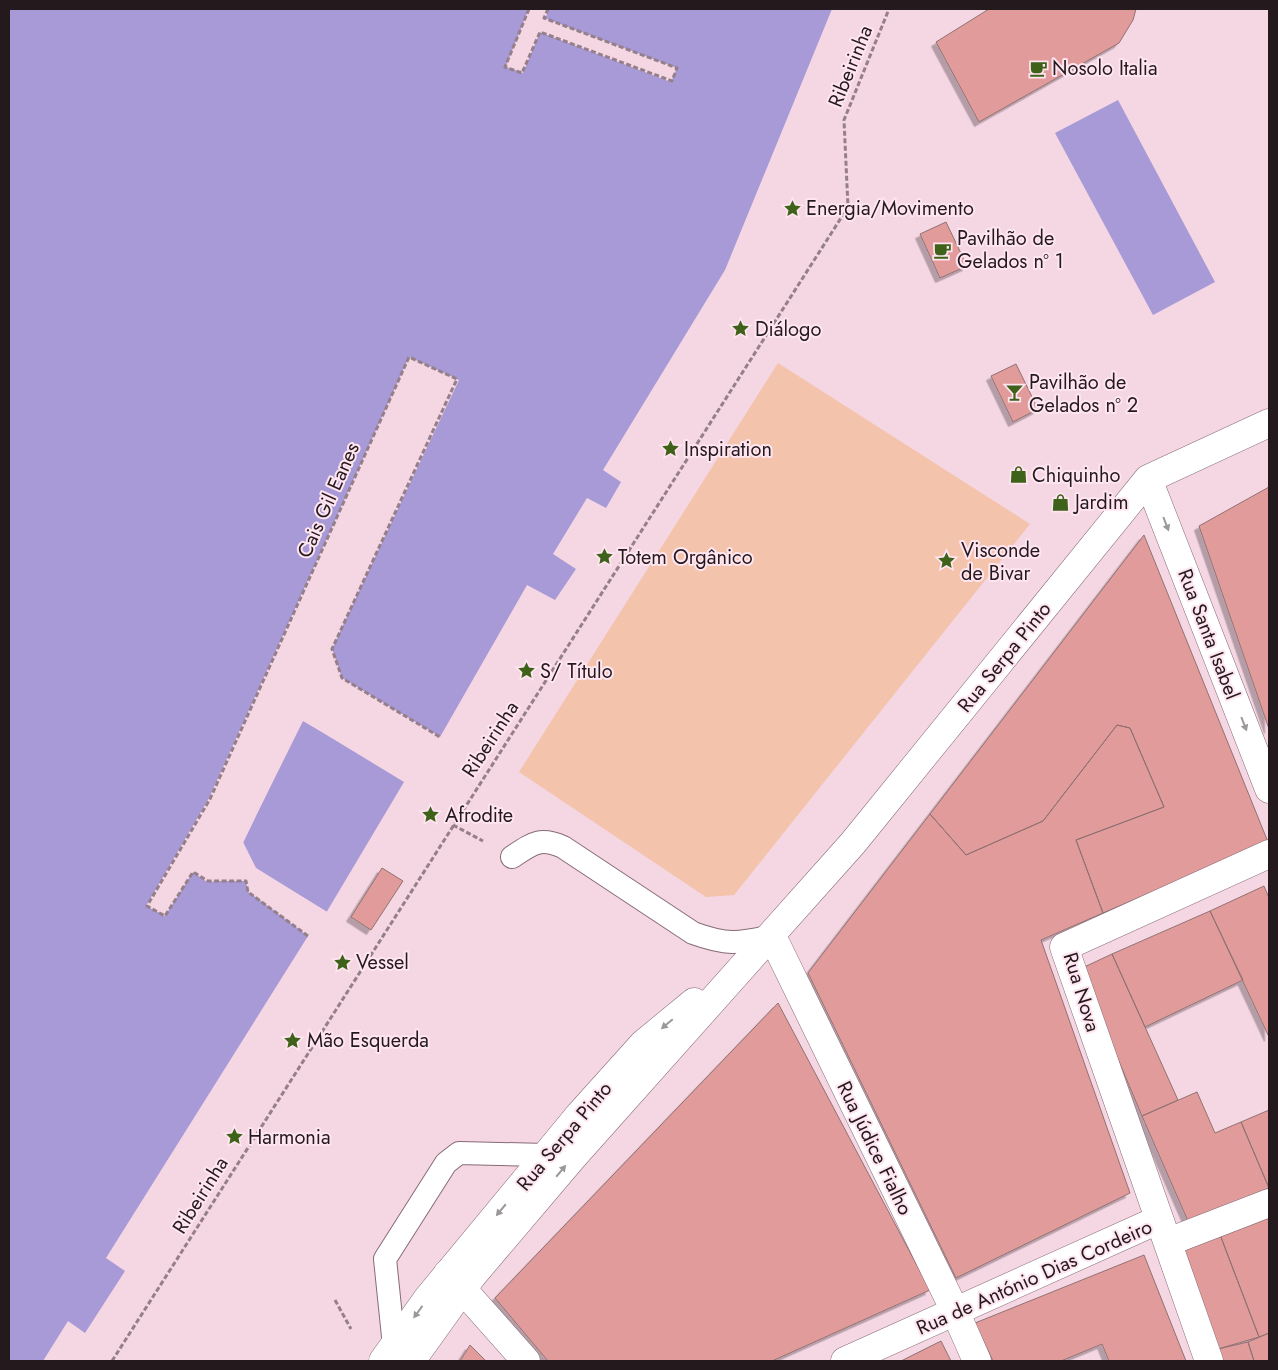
<svg xmlns="http://www.w3.org/2000/svg" width="1278" height="1370" font-family="Jost,sans-serif">
	<style>
		.green { fill: #f3c3ac }
		.water { fill: #a79ad6 }
		.pier { fill: #f5d6e3 }
		.building { fill: #e29b9b; stroke: #907272; filter: url(#shadow) }
		.lines { fill: none; stroke-linecap: round; stroke-linejoin: round }
		.lane-casing { stroke: #876b77; stroke-width: 24 }
		.street-casing { stroke: #876b77; stroke-width: 29 }
		.secondary-casing { stroke: #876b77; stroke-width: 29 }
		.path { stroke: #957f88; stroke-width: 3; stroke-dasharray: 5 2.5; stroke-linecap: butt }
		.lane { stroke: #fff; stroke-width: 22 }
		.street { stroke: #fff; stroke-width: 28 }
		.secondary { stroke: #fff; stroke-width: 28 }
		.oneway { fill: #9c9899 }
		.labels { text-anchor: middle; stroke-width: 4; stroke-linejoin: round; paint-order: stroke }
		.street-label { font-size: 20px; fill: #24191d; stroke: #fee5f0 }
		.poi-label { font-size: 20px; fill: #24191d; stroke: #fee5f0; text-anchor: start }
	</style>
	<defs>
		<filter id="shadow"><feDropShadow dx="-4.5" dy="4.5" stdDeviation="0" flood-color="#0004"/></filter>
	</defs>
	<rect width="100%" height="100%" fill="#f5d6e3"/>
	<path class="green" d="M778,363l252,161 -296,371 -28,2 -187,-125z"/>
	<path class="water" d="M9,9h520l-23,58 16,5 18,-40 131,49 6,-13 -133,-50 4,-9h284l-107,261 -122,200 18,12 -15,26 -19,-10 -34,56 23,15 -21,31 -28,-15 -87,152 -98,-59 -10,-29 125,-270 -48,-22 -199,442 -63,107 18,10 28,-44 15,9h38l3,11 59,44 -202,322 19,13 -40,62 -17,-12 -25,40h-34z
		M1118,100l97,182 -62,33 -98,-182z
		M302,720l102,62 -78,131 -72,-46 -11,-24z"/>
	<path class="pier" d="M529,9h3l-23,57 12,4 19,-41 130,49 4,-9 -131,-49 3,-11h3l-4,10 131,49 -5,14 -131,-50 -17,41 -17,-7z
		M409,358l50,22 -127,268 9,30 101,60 -4,2 -97,-60 -11,-31 124,-269 -44,-20 -198,440 -61,105 13,8 29,-44 16,10 38,-1 4,13 22,16 -24,-14 -4,-14 -38,3 -15,-11 -27,44 -19,-9 63,-108z
		M300,718h3l104,63 -104,-60 -60,121 13,26 73,45 -3,2 -74,-46 -11,-25z"/>
	<path class="building" d="M989,9h147l-3,11 -14,23 -140,79 -43,-80z
		M946,222l21,44 -27,12 -20,-44z
		M1016,364l22,45 -25,13 -22,-46z
		M1269,487v242l-70,-203z
		M1144,535l124,307 -165,71 -27,-73 88,-33 -34,-79 -13,-3 -74,96 -77,34 -36,-41z
		M1117,725l13,3 34,79 -88,33 27,73 -62,27 89,253 -174,85 -148,-305 122,-159 36,41 77,-34z
		M382,868l21,13 -32,49 -20,-13z
		M1264,886l5,12v139l-59,-126z
		M1210,911l33,69 -98,47 -33,-73z
		M1112,954l66,146 -36,16 -62,-147z
		M778,1003l152,287 -158,71h-224l-53,-63z
		M1197,1092l18,41 26,-11 28,66 -81,33 -46,-105z
		M1269,1110v78l-28,-66z
		M1269,1214v119l-10,4 -40,-105z
		M1219,1232l40,105 -41,12 -36,-99z
		M1144,1255l42,106h-77l-7,-17 -41,17h-68l-18,-38z
		M1269,1333v28h-15l-6,-19z
		M941,1341l10,20h-50z
		M1248,1342l6,19h-33l-3,-12z
		M470,1345l16,16h-26z"/>
	<g class="lines">
		<defs>
			<path id="lane" d="M512,857c21,-14 28,-20 51,-10l130,86c33,12 45,11 79,3
				M394,1346l-9,-87 61,-96 13,-10 87,2"/>
			<path id="street" d="M772,936l183,375 22,50
				M1168,1242l101,-39
				M448,1273l78,88
				M845,1361l313,-141
				M1209,1361l-145,-414 205,-93"/>
			<path id="secondary" d="M1148,479l121,310
				M383,1361l45,-63 152,-184 63,-70 51,-42
				M411,1361l61,-85 101,-119 280,-314 295,-364 121,-56"/>
		</defs>
		<use href="#lane" class="lane-casing"/>
		<use href="#street" class="street-casing"/>
		<use href="#secondary" class="secondary-casing"/>
		<path class="path" d="M529,9l-24,58 17,6 18,-41 132,49 5,-13 -133,-50 4,-9
			M453,825l30,16
			M308,936l-60,-44 -2,-11h-38l-15,-9 -28,44 -18,-10 63,-107 199,-442 48,22 -125,270 10,29 98,59
			M335,1300l16,29
			M112,1361l736,-1154 -4,-87 45,-111"/>
		<use href="#lane" class="lane"/>
		<use href="#street" class="street"/>
		<use href="#secondary" class="secondary"/>
	</g>
	<defs><path id="oneway-solid" d="M-6-.8H1V-3.2L6.5 0L1 3.2V.8H-6Z" transform="scale(1.25)"/></defs>
	<g class="oneway">
		<use href="#oneway-solid" transform="translate(1166 524) rotate(69)"/>
		<use href="#oneway-solid" transform="translate(1244 724) rotate(69)"/>
		<use href="#oneway-solid" transform="translate(667 1024) rotate(140)"/>
		<use href="#oneway-solid" transform="translate(561 1171) rotate(-50)"/>
		<use href="#oneway-solid" transform="translate(501 1210) rotate(130)"/>
		<use href="#oneway-solid" transform="translate(418 1312) rotate(126)"/>
	</g>
	<defs>
		<symbol id="cafe-bare" viewBox="-9 -9 18 18"><path d="M-5.5-4.5H6V0H3Q3 3.5 0 3.5H-2.5Q-5.5 3.5-5.5 0ZM3-3.2v2h1.7v-2ZM-6 4.5H4V6H-6Z" fill="#3f621a" stroke="#fee5f0" stroke-width="2.5" paint-order="stroke"/></symbol>
		<symbol id="sight-bare" viewBox="-9 -9 18 18"><path d="M0-6L1.8-2.2L6-1.7L2.9 1.2L3.7 5.4L0 3.3L-3.7 5.4L-2.9 1.2L-6-1.7L-1.8-2.2Z" fill="#3f621a" stroke="#fee5f0" stroke-width="2.5" paint-order="stroke"/></symbol>
		<symbol id="bar-bare" viewBox="-9 -9 18 18"><path d="M-6-5H6L.8 .8V4.5H3.5V6h-7V4.5H-.8V.8Z" fill="#3f621a" stroke="#fee5f0" stroke-width="2.5" paint-order="stroke"/></symbol>
		<symbol id="shop-bare" viewBox="-9 -9 18 18"><path d="M-5-2.5h2.3a2.7 3.5 0 0 1 5.4 0H5L5.5 6h-11ZM-1.5-2.5h3a1.5 2.3 0 0 0-3 0Z" fill="#3f621a" stroke="#fee5f0" stroke-width="2.5" paint-order="stroke"/></symbol>
	</defs>
	<g fill-rule="evenodd">
		<use href="#cafe-bare" x="1026" y="56" width="25" height="25"/>
		<use href="#sight-bare" x="780" y="196" width="25" height="25"/>
		<use href="#cafe-bare" x="930" y="238" width="25" height="25"/>
		<use href="#sight-bare" x="728" y="316" width="25" height="25"/>
		<use href="#bar-bare" x="1002" y="380" width="25" height="25"/>
		<use href="#sight-bare" x="658" y="436" width="25" height="25"/>
		<use href="#shop-bare" x="1006" y="462" width="25" height="25"/>
		<use href="#shop-bare" x="1048" y="490" width="25" height="25"/>
		<use href="#sight-bare" x="592" y="544" width="25" height="25"/>
		<use href="#sight-bare" x="934" y="548" width="25" height="25"/>
		<use href="#sight-bare" x="514" y="658" width="25" height="25"/>
		<use href="#sight-bare" x="418" y="802" width="25" height="25"/>
		<use href="#sight-bare" x="330" y="950" width="25" height="25"/>
		<use href="#sight-bare" x="280" y="1028" width="25" height="25"/>
		<use href="#sight-bare" x="222" y="1124" width="25" height="25"/>
	</g>
	<g class="labels">
		<g class="street-label">
			<text transform="translate(850 66) rotate(-68)" y="7">Ribeirinha</text>
			<text transform="translate(328 500) rotate(-66)" y="7">Cais Gil Eanes</text>
			<text transform="translate(1209 634) rotate(69)" y="7">Rua Santa Isabel</text>
			<text transform="translate(1004 657) rotate(-51)" y="7">Rua Serpa Pinto</text>
			<text transform="translate(490 739) rotate(-57)" y="7">Ribeirinha</text>
			<text transform="translate(1082 992) rotate(73)" y="7">Rua Nova</text>
			<text transform="translate(564 1136) rotate(-50)" y="7">Rua Serpa Pinto</text>
			<text transform="translate(875 1148) rotate(64)" y="7">Rua Júdice Fialho</text>
			<text transform="translate(200 1195) rotate(-58)" y="7">Ribeirinha</text>
			<text transform="translate(1034 1277) rotate(-24)" y="7">Rua de António Dias Cordeiro</text>
		</g>
		<g class="poi-label">
			<text x="1052" y="75">Nosolo Italia</text>
			<text x="806" y="215">Energia/Movimento</text>
			<text x="957" y="245">Pavilhão de<tspan x="957" dy="23">Gelados nº 1</tspan></text>
			<text x="755" y="336">Diálogo</text>
			<text x="1029" y="389">Pavilhão de<tspan x="1029" dy="23">Gelados nº 2</tspan></text>
			<text x="684" y="456">Inspiration</text>
			<text x="1032" y="482">Chiquinho</text>
			<text x="1075" y="509">Jardim</text>
			<text x="961" y="557">Visconde<tspan x="961" dy="23">de Bivar</tspan></text>
			<text x="618" y="564">Totem Orgânico</text>
			<text x="540" y="678">S/ Título</text>
			<text x="445" y="822">Afrodite</text>
			<text x="356" y="969">Vessel</text>
			<text x="307" y="1047">Mão Esquerda</text>
			<text x="248" y="1144">Harmonia</text>
		</g>
	</g>
	<rect width="1278" height="1370" fill="none" stroke="#24191d" stroke-width="20"/>
</svg>
